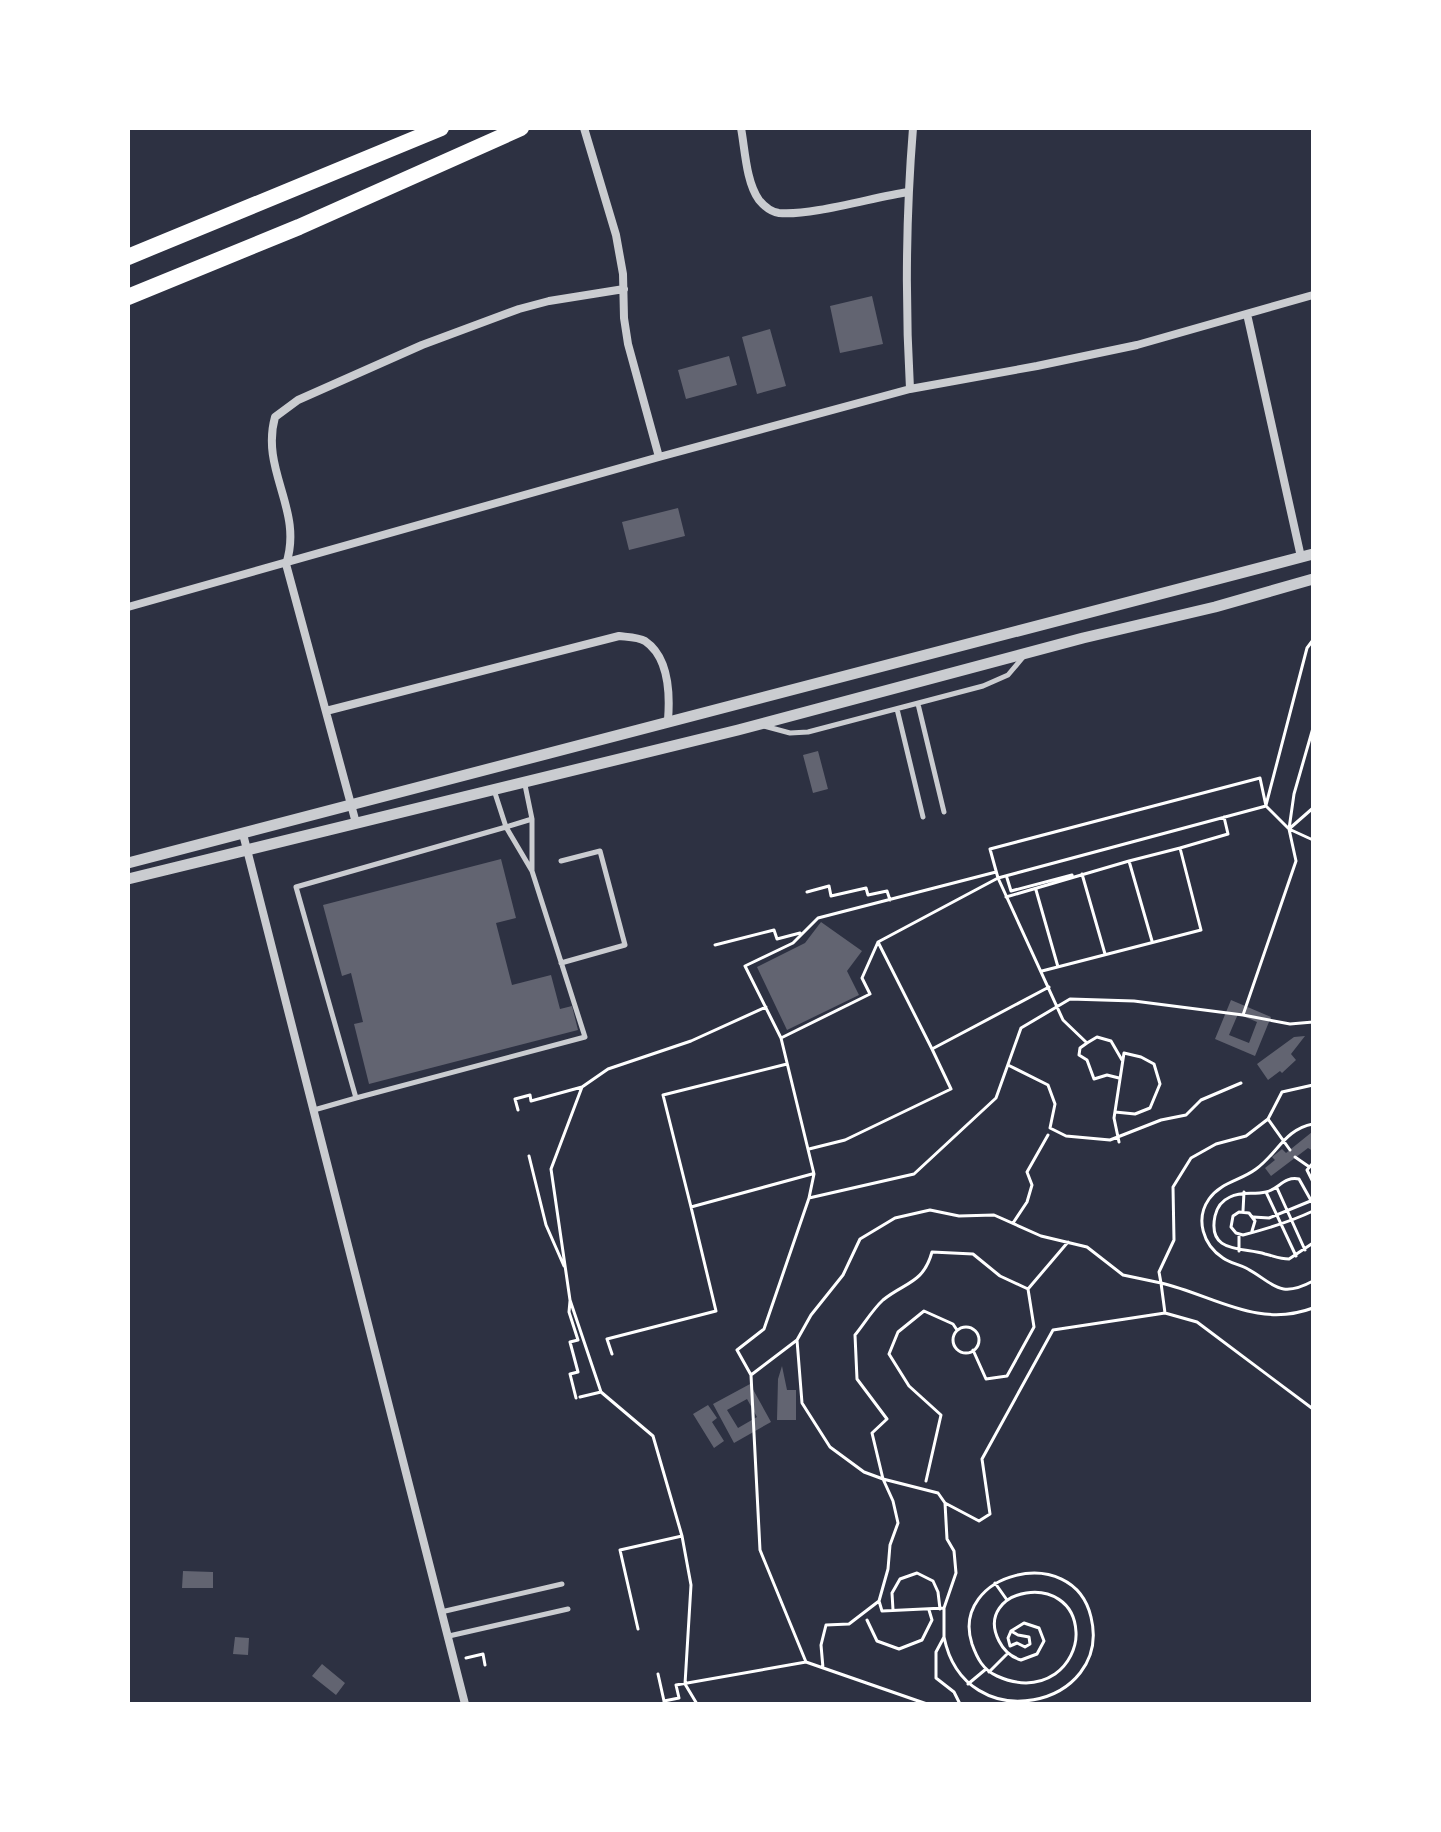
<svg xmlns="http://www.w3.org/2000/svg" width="1441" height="1832" font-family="Inter,sans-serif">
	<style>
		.building { fill: #626471; fill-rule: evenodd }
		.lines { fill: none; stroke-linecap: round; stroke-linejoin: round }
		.path { stroke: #fff; stroke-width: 3 }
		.service { stroke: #caccd0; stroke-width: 5 }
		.minor { stroke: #caccd0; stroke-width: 8 }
		.tertiary { stroke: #caccd0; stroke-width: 11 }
		.trunk { stroke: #fff; stroke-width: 16 }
	</style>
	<rect width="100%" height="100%" fill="#2d3142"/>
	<path class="building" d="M872,296l11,48 -43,9 -10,-47z
		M770,329l16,57 -29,8 -15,-57z
		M729,356l8,29 -51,14 -8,-29z
		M678,508l7,28 -56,14 -7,-28z
		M818,751l10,38 -15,4 -10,-38z
		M501,859l15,59 -20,5 16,62 39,-10 9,34 12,-3 6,24 -209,54 -15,-60 9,-2 -12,-49 -9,3 -19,-71z
		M821,922l41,29 -15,20 12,24 -72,35 -30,-63 48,-24z
		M1231,1000l40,17 -16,39 -40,-17zM1238,1014l19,8 -8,21 -20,-8z
		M1305,1036l-14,18 5,6 -14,13 -2,-2 -12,9 -11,-16 37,-27z
		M1312,1132l1,19 -5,-3 -37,28 -6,-8 10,-8 -3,-3 10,-8 4,4z
		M782,1366l5,24h9v30h-19l1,-41z
		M750,1384l21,38 -37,21 -21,-39zM747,1399l10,18 -19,11 -11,-18z
		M708,1405l9,13 -5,4 12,19 -10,7 -21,-34z
		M183,1571l30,1v16h-31z
		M235,1637l14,1 -1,17 -15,-1z
		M322,1664l23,19 -9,12 -24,-19z"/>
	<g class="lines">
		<path class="path" d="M1313,728l-19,66 -5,35 7,32 -53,154 47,9 23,-2
			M1266,805l41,-157 6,-8
			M1266,806l-6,-28 -270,71 8,29 268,-72 23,23 24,11
			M1289,829l24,-21
			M1129,861l51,-13
			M996,872l-178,46 -25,25 -48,23 36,72 33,136 -5,24 105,-24 82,-76 25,-70 49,-29 64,2 109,14
			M1082,874l23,80
			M1007,878l4,13 61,-16
			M1036,890l22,77
			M807,892l22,-6 2,10 35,-8 2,7 19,-4 3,9
			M1006,897l123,-36 23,80
			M878,942l54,107
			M715,945l59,-15 3,9 23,-6
			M1042,971l159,-41 -21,-82 48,-14 -4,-17
			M781,1038l89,-44 -8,-16 16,-36 120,-64 65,142 24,23 -7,5 -1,7 8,5 7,19 13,-4 12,3
			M1087,1043l10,-6 14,4 11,19
			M787,1064l-124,31 28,112 121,-33
			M1008,1065l40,20 7,19 -5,24 16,8 44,4 51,-20 25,-5 15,-15 40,-17
			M1313,1085l-31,7 -14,27 -22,17 -30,8 -25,14 -18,29 1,53 -15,32 2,11c52,12 96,46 152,25
			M518,1110l-3,-11 15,-4 1,6 51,-14 26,-18 83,-28 75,-34
			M1115,1112l20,2 15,-6 10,-24 -6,-20 -13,-7 -17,-4 -10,65 5,24
			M1268,1119l22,31
			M1313,1124c-28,5 -36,30 -57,45 -16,12 -35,13 -47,30 -14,20 -6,46 14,59 7,5 15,6 23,10 27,14 32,32 67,13
			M809,1149l36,-9 106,-51 -19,-40 117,-62
			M529,1156l17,69 18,41
			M1295,1157l13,9
			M1313,1163l-6,7 6,12
			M1277,1188l28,62
			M1266,1192l30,64
			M809,1198l-45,131 -27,21 14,25 9,175 46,112 121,42
			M1313,1204l-14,-25c-15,-3 -20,10 -33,13 -13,3 -24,-1 -36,5 -9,4 -13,10 -15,19 -8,38 28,31 50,38 9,2 14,5 24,5l24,-16
			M1243,1211l1,-19
			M1253,1217l16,1 44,-18
			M1013,1223l14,-21 5,-17 -5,-13 21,-37
			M1252,1231l3,-10 -6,-8 -10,-1 -6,4 -2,11 5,6 7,2c23,-6 47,-13 70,-24
			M1239,1251v-17
			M570,1301l-1,11 9,28 -8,2 8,30 -8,2 6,24
			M953 1340a13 13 0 1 1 26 0a13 13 0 1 1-26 0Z
			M797,1340l14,-25 32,-40 17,-36 35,-21 35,-8 29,6 35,-1 47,21 46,11 36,28 38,8 4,30 32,9 116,87
			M973,1350l13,29 21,-3 27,-49 -6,-38 40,-47
			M612,1354l-5,-15 109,-28 -25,-104
			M751,1375l46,-35 5,63 28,44 34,25 19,7 10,22 5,22 -8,22 -2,24 -9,32 3,10 62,-3
			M601,1392l52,44 29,100 9,49 -6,99 12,20
			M580,1397l21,-5 -31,-92 -19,-131 31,-82
			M926,1481l15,-66 -32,-29 -20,-32 9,-22 26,-21 29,13 4,6
			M945,1503l-7,-10 -55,-14 -11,-46 15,-14 -30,-40 -2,-44c9,-11 18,-26 28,-35 22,-18 40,-16 49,-48l41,2 27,22 28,13
			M995,1583l12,17
			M893,1610l-1,-17 8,-14 17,-6 16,8 5,11 2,17
			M867,1620l10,21 22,8 23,-9 10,-20 -3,-10
			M638,1629l-18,-79 62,-14
			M944,1637c21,104 169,70 147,-20 -18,-76 -142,-44 -119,27 5,14 11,26 25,32 20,9 40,10 58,-2 13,-9 22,-26 21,-42 -3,-63 -104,-44 -77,9 5,10 12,16 22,19l16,-6 7,-13 -5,-13 -15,-5 -13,8 7,4 11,2 1,7 -5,3 -8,-4 -7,3 -2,-8 3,-7
			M466,1658l17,-4 2,11
			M823,1668l-2,-23 5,-20 23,-1 30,-23
			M989,1672l19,-19
			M658,1674l6,27
			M968,1684l18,-15
			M664,1704v-3l15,-3 -3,-13 130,-23
			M960,1704l-6,-12 -18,-14v-26l8,-15v-29l12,-35 -2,-22 -7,-12 -2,-36 34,18 11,-7 -8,-55 71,-129 112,-17"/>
		<path class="service" d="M918,704l26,108
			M897,709l26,108
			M764,726l26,7 18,-1 175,-46 25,-11 16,-19
			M525,785l7,34v51
			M494,790l12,37 26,44 53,166 -229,61 -60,-211 210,-60 26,-8
			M561,963l64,-18 -25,-94 -39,10
			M314,1110l42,-12
			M441,1612l121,-28
			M449,1636l119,-27"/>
		<path class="minor" d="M584,128l32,107 7,39 1,44 4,26 31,113
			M741,128c4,21 5,54 18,72 5,6 12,12 20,13 32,3 95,-16 129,-21
			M1247,314l54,243
			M910,389c-5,-87 -4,-174 3,-261
			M128,607l531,-150 251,-68 127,-23 100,-21 176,-50
			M326,711l293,-75c7,1 19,1 26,5 25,17 25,54 23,79
			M356,823l-70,-259c18,-54 -26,-93 -11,-147l23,-17 124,-55 97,-36 30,-8 75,-12
			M243,834l222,870"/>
		<path class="tertiary" d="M128,863l1185,-309
			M128,879l610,-149 345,-92 132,-31 98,-28"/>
		<path class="trunk" d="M128,257l313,-129
			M128,297l171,-70 222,-99"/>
	</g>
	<rect width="1441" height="1832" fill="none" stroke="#ffffff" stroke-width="260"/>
</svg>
